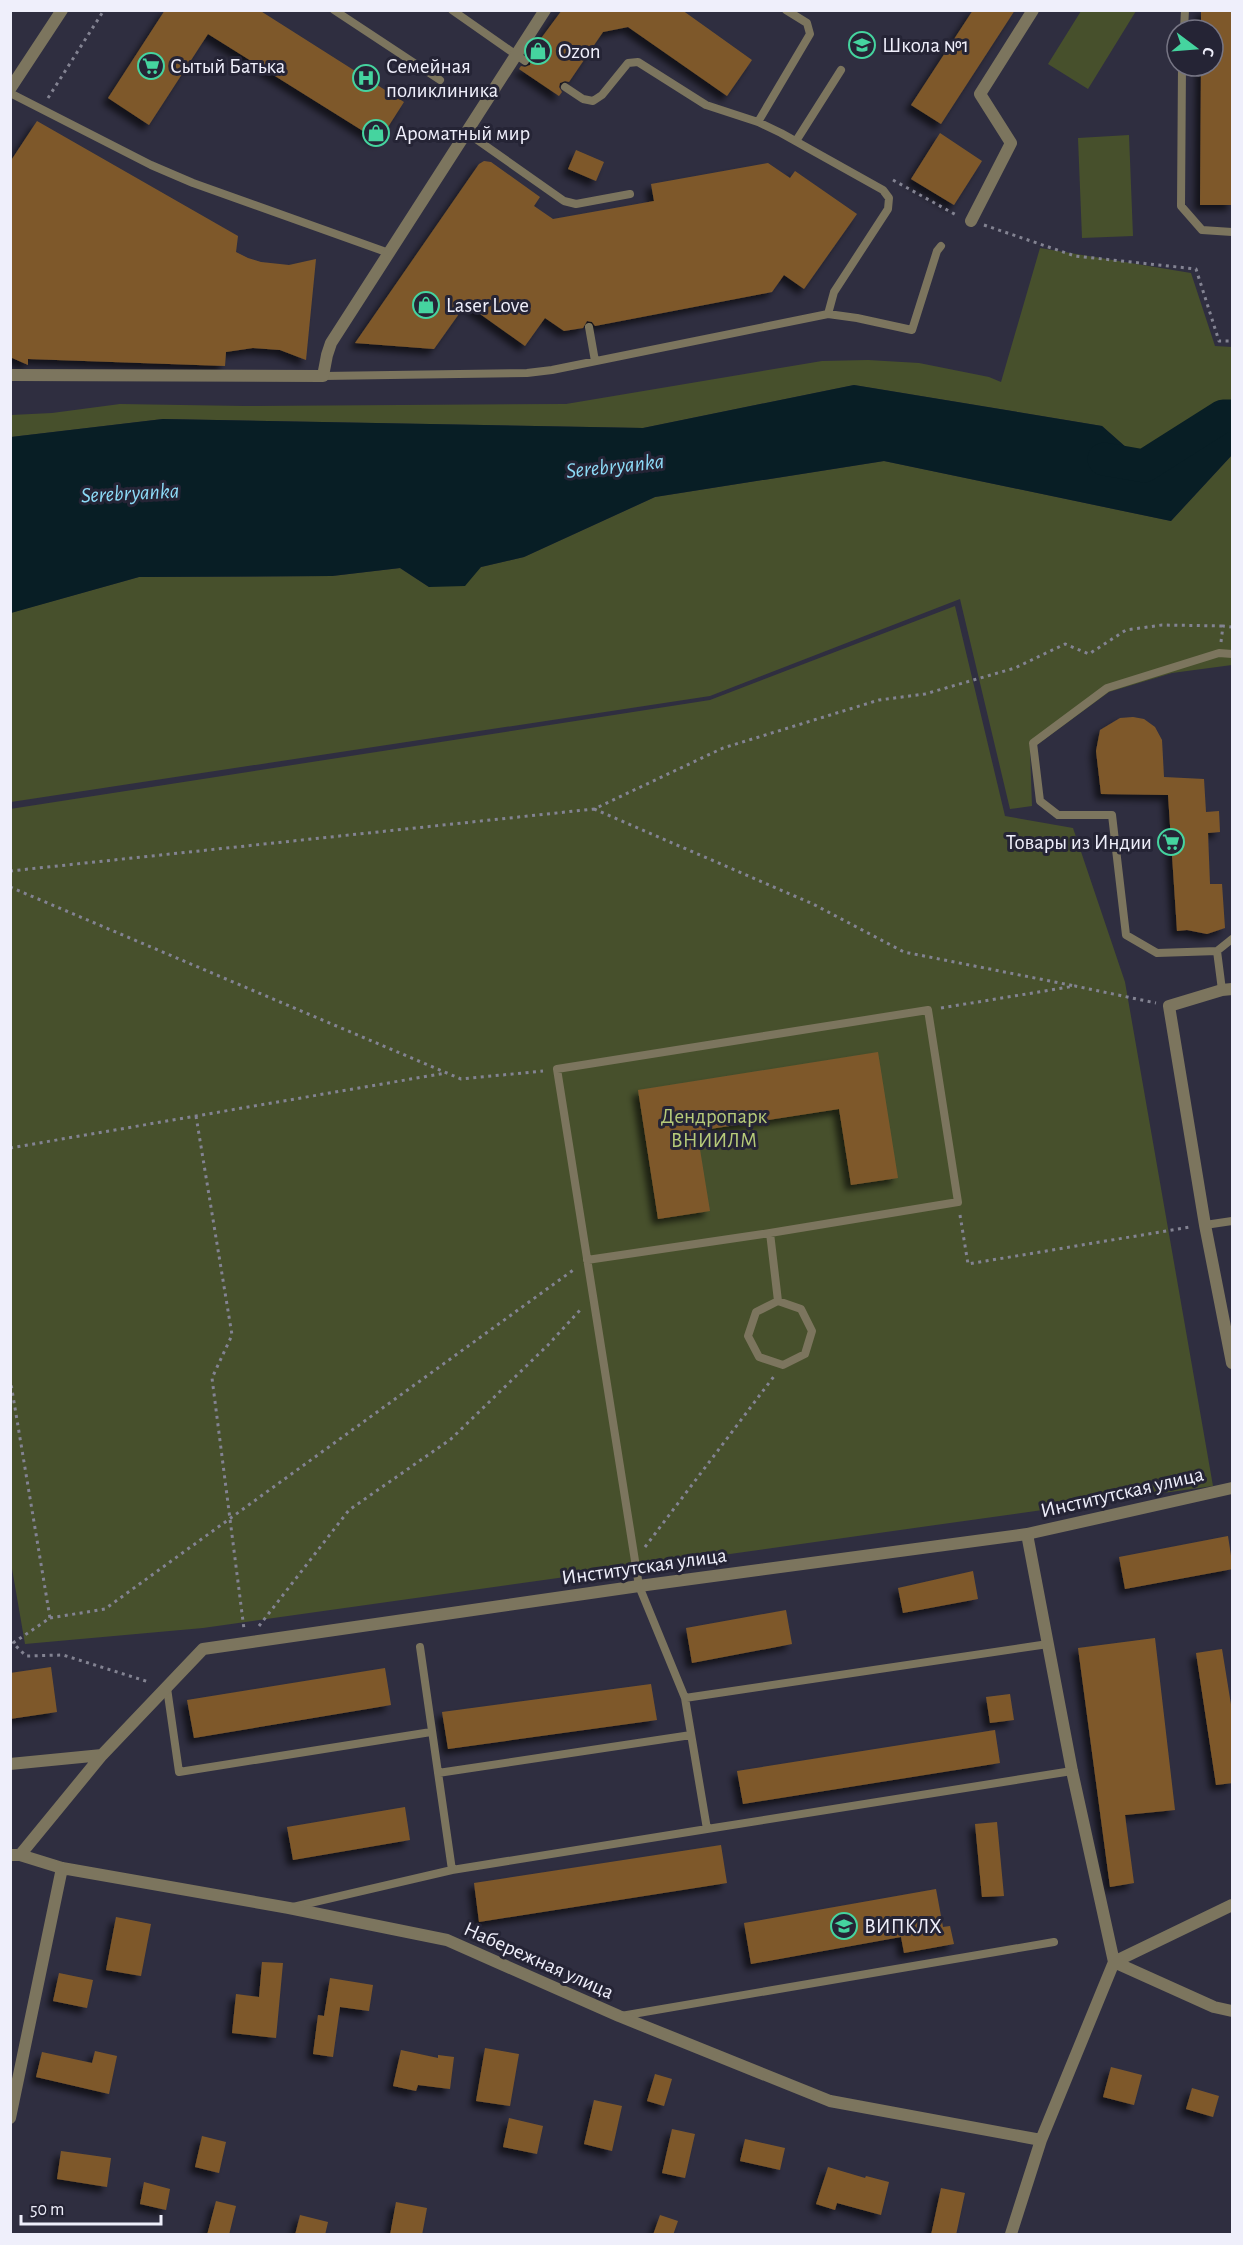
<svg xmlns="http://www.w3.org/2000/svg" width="1243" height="2245" font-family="'Alegreya Sans',sans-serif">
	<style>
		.green { fill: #47502c }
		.water { fill: #081e25 }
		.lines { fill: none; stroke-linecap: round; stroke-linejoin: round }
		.river { stroke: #081e25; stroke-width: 33 }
		.building { fill: #7e592c; filter: url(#shadow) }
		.path { stroke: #838392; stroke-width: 3; stroke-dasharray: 3 4.5; stroke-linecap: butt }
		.service { stroke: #7c755e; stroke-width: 8 }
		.minor { stroke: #7c755e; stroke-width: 12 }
		.labels { text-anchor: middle; stroke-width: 6; stroke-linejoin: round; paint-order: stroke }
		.poi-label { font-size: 21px; fill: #efeffb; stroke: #252435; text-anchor: start }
		.park-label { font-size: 21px; fill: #b7cb79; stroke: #252435 }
		.street-label { font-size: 21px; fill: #efeffb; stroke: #252435 }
		.water-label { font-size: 22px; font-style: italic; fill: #8cdaf6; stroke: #252435 }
	</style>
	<defs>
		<filter id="shadow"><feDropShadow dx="-5.5" dy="5.5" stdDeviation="3" flood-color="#0009"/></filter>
	</defs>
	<rect width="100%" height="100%" fill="#2f2e40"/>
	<path class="green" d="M1081,11h55l-48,78 -40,-25z
		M1129,135l4,101 -51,2 -4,-100z
		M1040,248l151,25 24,73 17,1v72l-64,46h-22l-44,-39 -248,-41 -211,43 -480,-9 -152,18v-22l41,-2 68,-9 124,2 322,-2 256,-43 46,-1 51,3 70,14 12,5z
		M1232,455v210l-60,8 -63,19 -79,58 2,56 -22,3 -50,-210 -250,97 -699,106 -1,-189 129,-36 193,-1 68,-8 29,19 52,-20 43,-10 131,-60 229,-36 287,60z
		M955,606l50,210 68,12 52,154 88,504 -1010,142 -178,16 -15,-87v-748l700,-109z"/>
	<path class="water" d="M854,385l248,41 44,39h22l64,-46v36l-61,66 -287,-60 -229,36 -131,60 -43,10 -16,19 -36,1 -29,-19 -68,8 -193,1 -128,36v-176l152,-18 480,9z"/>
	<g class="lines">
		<path class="river" d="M1104,459l40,7 79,-50h9"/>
	</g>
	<path class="building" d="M165,10h94l145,92 -25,39 -171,-107 -59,91 -41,-27z
		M562,10h120l70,50 -25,36 -99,-69 -25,5 -34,50 -4,-1 -5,2 -1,4 3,5 -3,4 -40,-27 2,-3 4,1 5,-2 1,-4 -3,-5z
		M973,10h42l-74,114 -30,-19z
		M1201,10h32v195h-33l1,-139h12v-36h-12z
		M37,121l201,115 -2,16 12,6 13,4 28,3 27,-6 -10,101 -26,-10 -27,-2 -27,4 -1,14 -197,-7v6l-18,-8v-195z
		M940,133l42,28 -28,44 -43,-26z
		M576,150l28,12 -8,19 -28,-12z
		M484,161l7,1 49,35 -6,9 19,13 101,-18 -3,-17 117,-21 22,15 5,-7 62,43 -53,75 -20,-14 -12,17 -177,34 -3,-4 -5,-1 -4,7 -19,3 -19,-13 -20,28 -59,-42 -32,45 -79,-6 124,-179z
		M1133,717l11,2 11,8 7,13 2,37 40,2 2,33 13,-1 1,21 -12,1 2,51h12l3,44 -18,6 -20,-4 -10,1 -9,-136 -67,-1 -5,-43 4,-21 20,-12z
		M878,1052l20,126 -47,7 -12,-76 -142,22 13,80 -52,8 -20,-129z
		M1228,1536l5,33 -108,20 -6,-32z
		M973,1571l5,28 -75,14 -5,-25z
		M786,1610l6,34 -100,19 -6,-35z
		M1155,1638l20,172 -50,5 9,68 -24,4 -32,-239z
		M1222,1649l11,68v66l-17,2 -20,-132z
		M51,1667l6,45 -47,7v-46z
		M385,1668l6,37 -197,33 -7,-38z
		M651,1684l6,36 -209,29 -6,-37z
		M1010,1694l4,26 -24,3 -4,-26z
		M995,1730l5,33 -257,41 -6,-33z
		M405,1807l5,33 -117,20 -6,-33z
		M997,1822l7,74 -22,1 -7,-73z
		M721,1845l6,38 -248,39 -5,-39z
		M936,1889l7,38 7,-1 4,18 -50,9 -3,-16 -150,27 -7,-41z
		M116,1917l35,7 -10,52 -35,-6z
		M262,1962l21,1 -7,75 -44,-5 4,-39 23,3z
		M59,1973l34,7 -6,28 -34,-7z
		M330,1978l43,7 -4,26 -29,-4 -7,50 -20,-3 5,-39 6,1z
		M485,2048l34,6 -9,52 -34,-5z
		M401,2050l37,8v-3l16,2 -4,32 -32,-4 -2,6 -23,-5z
		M95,2051l22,5 -8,38 -73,-17 6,-25 50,11z
		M1111,2067l31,8 -8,30 -31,-8z
		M655,2074l17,5 -8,27 -17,-5z
		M1192,2088l27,8 -6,21 -27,-8z
		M594,2100l28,6 -10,45 -28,-7z
		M509,2118l34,8 -6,28 -34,-7z
		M672,2129l23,5 -10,44 -23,-5z
		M202,2136l24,6 -7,31 -24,-6z
		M745,2139l40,9 -5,22 -40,-9z
		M61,2151l50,7 -4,29 -50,-8z
		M828,2167l37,11 1,-2 23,6 -8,33 -44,-12 -2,7 -19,-6z
		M144,2182l26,7 -4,21 -26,-6z
		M941,2188l24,5 -9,42h-25z
		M216,2201l20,5 -7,29h-22z
		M396,2202l31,6 -5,27h-32z
		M300,2215l28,7 -3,13h-30z
		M660,2215l18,6 -5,14h-20z"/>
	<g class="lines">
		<path class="path" d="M48,98l56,-88
			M893,180l65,36
			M984,225l91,31 121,13 23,72h13
			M1221,642l2,-16 9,1
			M594,809l219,95 91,48 171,34
			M10,871l584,-62 129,-61 156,-48 46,-6 90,-26 50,-24 24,10 37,-24 36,-5 61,1
			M10,887l451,192 82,-8
			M941,1008l134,-22 81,17
			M196,1116l36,219 -20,43 32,251
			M10,1148l436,-75
			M960,1215l8,49 222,-37
			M10,1378l40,240 -37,25 13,13 37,-1 86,27
			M645,1547l130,-172
			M50,1618l55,-9 471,-341
			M259,1626l90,-116 102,-71 97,-94 33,-36"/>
		<path class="service" d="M334,10l106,70
			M452,10l73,51
			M1184,30l1,-20
			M1182,66l-1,140 21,24 30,2
			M565,87l18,12 10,2 9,-6 26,-32 10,-1 68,43 52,17 23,11 102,57 6,8 -1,11 -54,83 -6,22
			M10,93l141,72 42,18 196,70
			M758,122l52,-88 -3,-11 -21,-13
			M466,132l98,69 12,3 54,-10
			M796,141l45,-71
			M589,327l6,34
			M323,376l204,-3 25,-3 276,-56 29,4 55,12 25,-79 4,-5
			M1232,654l-13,-1 -112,35 -74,55 7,58 18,14h54l14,120 31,18 60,-2 15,-12
			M1217,951l5,39
			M1205,1225l27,-4
			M770,1233l8,68
			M778,1301l23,8 11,22 -7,23 -22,11 -24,-8 -11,-21 8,-24z
			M420,1647l32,223
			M167,1688l12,84 252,-40
			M685,1698l363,-54
			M438,1773l253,-38
			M707,1829l365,-58
			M293,1907l159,-37 255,-41 -22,-131 -46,-112 -46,-290 -36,-227 371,-59 30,192 -188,31 -183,27
			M621,2016l433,-74"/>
		<path class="minor" d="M10,89l52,-79
			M971,221l40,-78 -31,-49 53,-84
			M10,375l313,1 4,-21 4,-12 214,-333
			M1232,989l-10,1 -53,16 36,219 27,138
			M10,1764l92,-9
			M10,1855h10l42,13 227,40 158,32 172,76 211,85 211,39
			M20,1855l82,-100 101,-106 436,-63 388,-52 205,-46
			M1114,1962l118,-57
			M1114,1962l100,45 18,4
			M10,2118l52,-250
			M1011,2234l30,-94 73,-178 -42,-191 -45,-237"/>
	</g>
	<defs>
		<symbol id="school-ring" viewBox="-11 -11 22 22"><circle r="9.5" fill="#252435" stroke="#45d49f" stroke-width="1.5"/><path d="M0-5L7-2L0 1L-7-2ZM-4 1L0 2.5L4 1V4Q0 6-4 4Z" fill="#45d49f"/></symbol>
		<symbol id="shop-ring" viewBox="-11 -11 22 22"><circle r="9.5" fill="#252435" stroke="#45d49f" stroke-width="1.5"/><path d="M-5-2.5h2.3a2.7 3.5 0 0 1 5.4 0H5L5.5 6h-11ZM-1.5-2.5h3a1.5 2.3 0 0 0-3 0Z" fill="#45d49f"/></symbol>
		<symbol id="supermarket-ring" viewBox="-11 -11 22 22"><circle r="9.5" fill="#252435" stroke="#45d49f" stroke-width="1.5"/><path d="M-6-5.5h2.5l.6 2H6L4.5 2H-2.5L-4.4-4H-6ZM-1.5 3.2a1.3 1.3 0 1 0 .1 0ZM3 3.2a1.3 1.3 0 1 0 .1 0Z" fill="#45d49f"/></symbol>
		<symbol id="hospital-ring" viewBox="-11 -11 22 22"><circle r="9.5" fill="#252435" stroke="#45d49f" stroke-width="1.5"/><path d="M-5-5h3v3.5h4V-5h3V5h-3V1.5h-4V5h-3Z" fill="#45d49f"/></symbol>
		<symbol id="university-ring" viewBox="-11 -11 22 22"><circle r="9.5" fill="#252435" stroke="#45d49f" stroke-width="1.5"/><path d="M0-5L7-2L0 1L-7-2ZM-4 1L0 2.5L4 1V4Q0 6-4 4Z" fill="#45d49f"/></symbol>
	</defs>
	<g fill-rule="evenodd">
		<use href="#school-ring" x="847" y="30" width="30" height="30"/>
		<use href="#shop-ring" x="523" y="36" width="30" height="30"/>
		<use href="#supermarket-ring" x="136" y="51" width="30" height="30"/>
		<use href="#hospital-ring" x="351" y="63" width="30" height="30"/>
		<use href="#shop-ring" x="361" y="118" width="30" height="30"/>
		<use href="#shop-ring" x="411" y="290" width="30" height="30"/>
		<use href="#supermarket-ring" x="1156" y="827" width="30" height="30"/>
		<use href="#university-ring" x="829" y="1911" width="30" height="30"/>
	</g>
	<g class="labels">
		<g class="poi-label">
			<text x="882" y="52">Школа №1</text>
			<text x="558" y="58">Ozon</text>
			<text x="170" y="73">Сытый Батька</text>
			<text x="386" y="73">Семейная<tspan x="386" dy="24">поликлиника</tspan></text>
			<text x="395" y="140">Ароматный мир</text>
			<text x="446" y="312">Laser Love</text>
			<text x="1152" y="849" text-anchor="end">Товары из Индии</text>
			<text x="864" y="1933">ВИПКЛХ</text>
		</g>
		<g class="park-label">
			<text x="714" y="1123">Дендропарк<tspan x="714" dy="24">ВНИИЛМ</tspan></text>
		</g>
		<g class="street-label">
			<text transform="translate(1122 1492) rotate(-13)" y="7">Институтская улица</text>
			<text transform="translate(644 1566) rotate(-8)" y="7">Институтская улица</text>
			<text transform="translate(539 1960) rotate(24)" y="7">Набережная улица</text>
		</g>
		<g class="water-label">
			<text transform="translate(615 465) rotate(-6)" y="8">Serebryanka</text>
			<text transform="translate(130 492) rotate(-3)" y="8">Serebryanka</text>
		</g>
	</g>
	<rect width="1243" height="2245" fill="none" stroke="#efeffb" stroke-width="24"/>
	<g transform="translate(1195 48) rotate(106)"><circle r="28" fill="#252435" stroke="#767584" stroke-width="1.5"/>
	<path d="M0-4.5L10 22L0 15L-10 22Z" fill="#45d49f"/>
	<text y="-9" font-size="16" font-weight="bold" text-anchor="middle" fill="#efeffb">С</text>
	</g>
	<path d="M21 2215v9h140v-9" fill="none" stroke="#efeffb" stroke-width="3"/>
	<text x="30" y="2215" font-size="18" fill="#efeffb" stroke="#252435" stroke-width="4.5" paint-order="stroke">50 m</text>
</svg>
